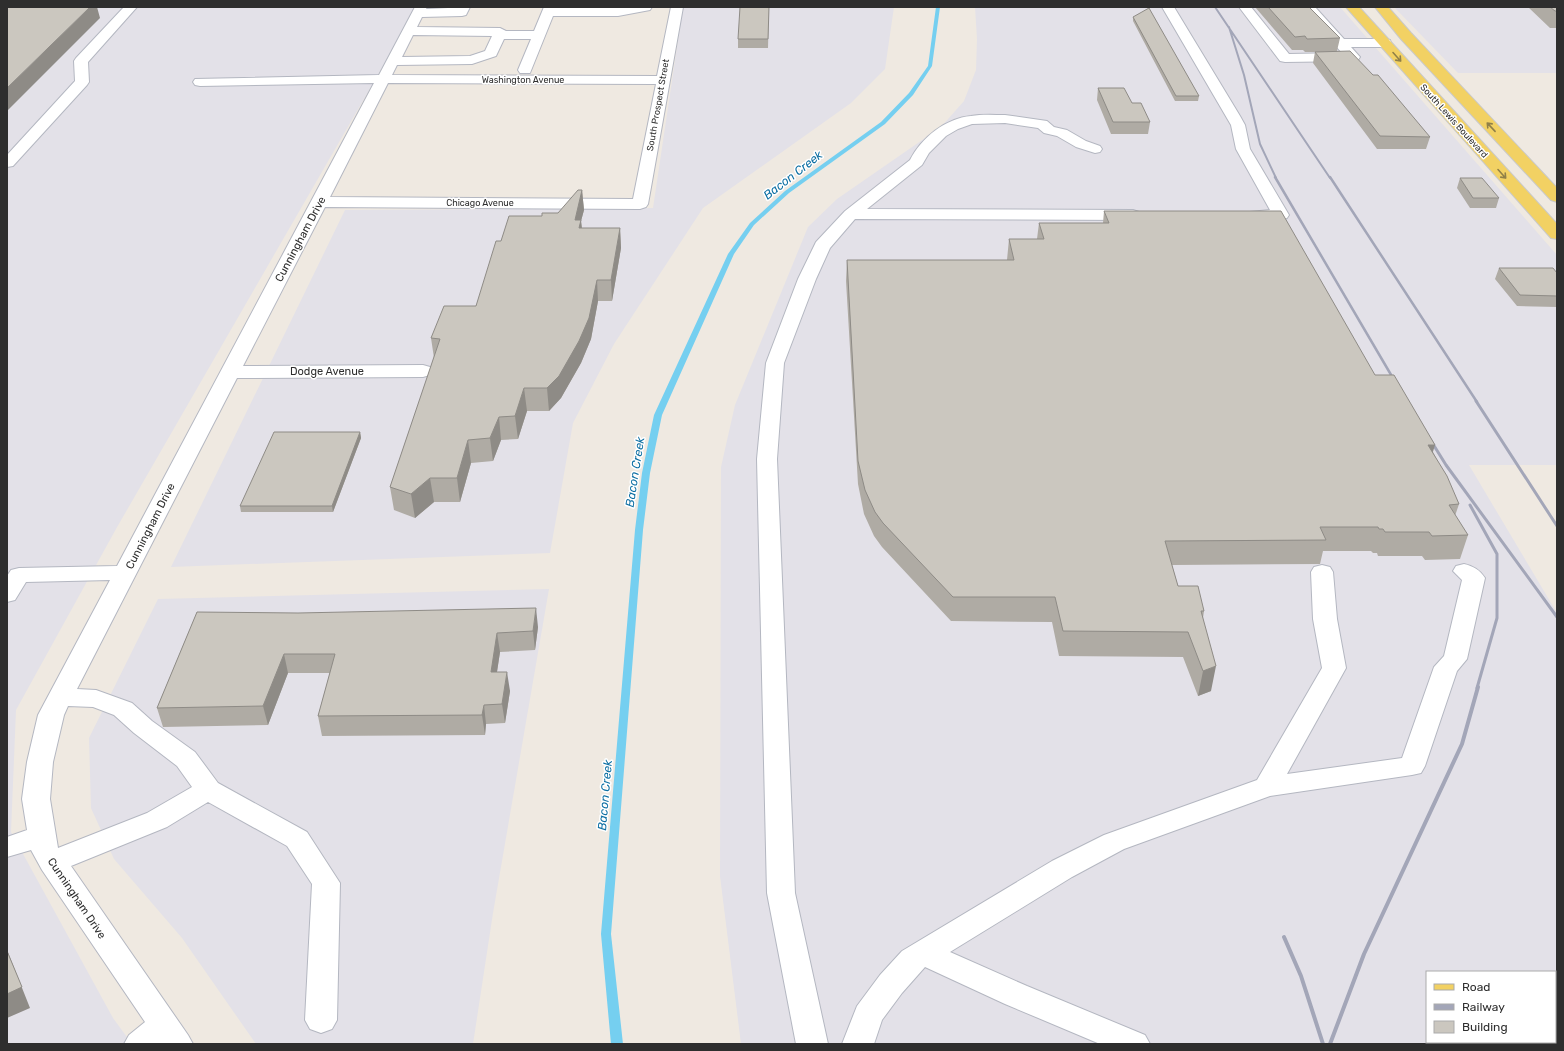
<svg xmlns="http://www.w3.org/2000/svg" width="1564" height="1051" font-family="Rubik,sans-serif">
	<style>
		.industrial { fill: #e3e1e8; fill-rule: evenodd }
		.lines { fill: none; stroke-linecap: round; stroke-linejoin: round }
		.stream { fill: #75cff0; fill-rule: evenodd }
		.minor-casing { stroke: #b4b7c1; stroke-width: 2 }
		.major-casing { stroke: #c9c9c9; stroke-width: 2 }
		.minor { fill: #fff; fill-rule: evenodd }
		.major { fill: #f2d163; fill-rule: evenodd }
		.rail-far3 { stroke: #a3a6b8; stroke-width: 2 }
		.rail-far2 { stroke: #a3a6b8; stroke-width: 2.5 }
		.rail-far1 { stroke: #a3a6b8; stroke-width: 3 }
		.rail { stroke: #a3a6b8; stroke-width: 4 }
		.wall { fill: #afaba4 }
		.shaded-wall { fill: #8e8b86 }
		.building { fill: #cbc7bf; stroke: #8e8b86 }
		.oneway { stroke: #908048 }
		.labels { text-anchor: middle; stroke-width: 3; stroke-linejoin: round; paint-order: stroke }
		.far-street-label { font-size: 9px; fill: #2e2e2e; stroke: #fff }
		.street-label { font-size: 11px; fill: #2e2e2e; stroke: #fff }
		.water-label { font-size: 12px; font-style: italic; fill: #0d6fa3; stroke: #fff }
	</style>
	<rect width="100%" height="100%" fill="#efe9e1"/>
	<path class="industrial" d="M7,7h410l-301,522 -100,181 -5,122 102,186 19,26h-125z
		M683,7h211l-9,62 -34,34 -148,105 -89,136 -41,79 -23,130 -379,14 174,-357 308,-2z
		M975,7h365l217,248v210h-88l88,148v431h-816l-21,-168 1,-409 14,-62 73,-178 29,-28 104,-72 23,-26 12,-31 1,-31zM1427,972h128v70h-128z
		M1394,7h163v66h-99z
		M549,589l-56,324 -20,131h-217l-74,-106 -68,-79 -23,-51 -2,-70 69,-139z"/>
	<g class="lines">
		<path class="stream" d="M936,7h4l-8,59 -19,29 -28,29 -96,69 -35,32 -20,29 -72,161 -12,58 -7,57 -32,404 12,110h-12l-10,-110 34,-404 7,-57 12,-58 74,-161 22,-31 35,-32 96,-69 28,-29 19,-27z"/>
		<defs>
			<path id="minor" d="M124,7h13l-49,55 1,20 -2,3 -74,81 -6,1v-12l68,-74 -1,-20 2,-3z
				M415,7h12l-1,2 44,-2 -4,8 -4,1 -40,1 -5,10 83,1 6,3h28l10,-24h12v1l96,-1 -2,3 -32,6h-65l-23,57h-10l-2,-3 13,-31h-27l-8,17 -24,8 -75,1 -5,10 265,1 14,-69h12l-35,197 -2,3 -6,2 -315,-2 -82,159 180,-1 7,2 3,4 -3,4 -7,2 -186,1 -160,311 19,1 36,13 20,18 43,31 23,31 89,49 33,51 -3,137 -5,9 -11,4 -11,-4 -5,-9 7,-136 -25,-38 -79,-44 -41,25 -96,39 117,169 5,9h-69l5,-9 16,-13 -103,-152 -11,-20 -24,7v-20l20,-7 -5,-31 5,-37 11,-47 72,-135 -84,2 -11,18 -8,2v-26l4,-6 8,-2 98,-2 257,-483 -174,3 -5,-1 -2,-3 2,-3 184,-4zM413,35l79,1 -7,15 -15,5 -68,1zM388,83l268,1 -23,115 -303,-2zM68,706l25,1 21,8 20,18 43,33 15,21 -45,26 -89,35 -8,-49 3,-37 11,-47z
				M1162,7h12l66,109 5,9 5,24 39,66 -2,3 -6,2 -31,-2 -2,-3 2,-3 20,-2 -34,-61 -5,-24z
				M1239,7h12l38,47 53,-1 -40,-46h13l29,32h41l5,1 1,3 -1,3 -5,1h-34l9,10 -2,3 -5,1 -68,1 -5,-1z
				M1005,115l42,6 7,6 13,3 19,11 14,5 2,3 -2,3 -5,1 -19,-6 -19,-11 -13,-3 -6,-5 -33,-5 -33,1 -14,5 -12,7 -17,17 -7,12 -55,44 266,1 6,2 2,3 -2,3 -6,2 -278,-1 -25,29 -14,31 -32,84 -7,96 18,434 33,151h-32l-29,-151 -10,-434 9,-96 32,-84 18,-37 29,-31 65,-51c11,-22 36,-42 61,-44 11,-2 23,-1 34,-1z
				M1464,564c9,2 16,6 21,14l-18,81 -10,12 -32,95 -4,7 -9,2 -142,21 -146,53 -52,28 -122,75 77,34 118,49 5,9h-50l-95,-40 -80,-37 -23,26 -20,27 -8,24h-32l15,-38 23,-31 22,-24 150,-90 52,-26 153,-55 65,-112 -9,-49 -2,-47 3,-5 8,-2 8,2 3,5 4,47 9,49 -59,106 115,-16 32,-91 10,-11 18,-76 -9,-9 3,-5z"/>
			<path id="major" d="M1346,7h13l198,217v15l-6,-1z
				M1375,7h13l23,26 146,155v14l-6,-2 -150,-161z"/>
		</defs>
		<use href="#minor" class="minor-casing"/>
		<use href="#major" class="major-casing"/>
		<use href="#minor" class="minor"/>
		<use href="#major" class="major"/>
		<path class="rail-far3" d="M1215,7l115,171
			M1229,27l15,48 16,69 16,34"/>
		<path class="rail-far2" d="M1275,177l122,208
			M1330,177l147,225"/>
		<path class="rail-far1" d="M1476,401l81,125
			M1428,436l18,29 111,152
			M1470,505l27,49v64l-20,70"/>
		<path class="rail" d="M1284,937l17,39 22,68
			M1330,1044l34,-90 98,-210 16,-57"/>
	</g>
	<path class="wall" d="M769,7l-1,41h-30v-9z
		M1255,7h54l31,31 -3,13 93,86 -4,12h-49l-64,-86 2,-11h-10l-2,-2h-11z
		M1528,7h29v21h-7z
		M1133,17l66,79 -1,5h-23l-42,-80z
		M1098,88l34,15 18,19 -2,12h-37l-14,-34z
		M1460,178l39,20 -3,10h-26l-13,-20z
		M582,190l2,20 -3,11 1,7h38l1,20 -9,53h-14l-7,38 -10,24 -20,35 -12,13h-22l-9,28 -17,1 -8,21 -22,2 -11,39h-26l-19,16 -21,-8 -4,-23 44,-129 -3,-20 45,-32 25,-65 41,-25 16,-3z
		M1104,211l271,164 58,77 26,52 -4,12 13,19 -8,24 -35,1 -3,-4h-44l-1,-3h-4l-2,-2h-48l-3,13 -148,1 6,21 26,25 -1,7 8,73 -13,5 -15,-39 -124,-1 -7,-34 -101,-1 -69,-74 -8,-11 -10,-22 -6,-30 -12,-203 1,-21h160l2,-21h28l2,-16h64z
		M1499,268l58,5v34l-40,-1 -22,-27z
		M360,432l1,6 -28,74h-92l-1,-6z
		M197,612l341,15 -3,23 -35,2 -3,20 13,19 -5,32 -19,1 -1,11 -163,1 -4,-20 12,-43h-42l-20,52 -105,2 -6,-19z"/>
	<path class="shaded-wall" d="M90,7h7l3,11 -93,93v-23z
		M582,190l2,20 -3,11 2,19 -8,-20z
		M620,228l1,20 -9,53 -1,-21z
		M597,280l1,21 -7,38 -10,24 -20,35 -12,13 -2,-23z
		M524,388l3,23 -9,28 -3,-23z
		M499,417l2,23 -8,21 -3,-23z
		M360,432l1,6 -28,74 -1,-6z
		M468,440l3,23 -11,39 -3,-24z
		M1428,445h7l-7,23z
		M430,478l4,24 -19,16 -4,-24z
		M536,608l2,19 -3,23 -2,-19z
		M497,633l3,19 -6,39 -3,-19z
		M284,654l4,19 -20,52 -5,-19z
		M1216,666l-5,25 -13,5 5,-25z
		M507,672l3,19 -5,32 -3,-19z
		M484,705l2,19 -1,11 -3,-20z
		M7,950l23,58 -23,10z"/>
	<path class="building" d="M7,7h83l-83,81z
		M740,7h29l-1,32h-30z
		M1268,7h41l31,31 -33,1 -2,-3 -10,1z
		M1550,7h7v4h-2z
		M1149,8l50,88h-23l-43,-79z
		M1350,51l23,24h5l52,62 -50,-1 -65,-84z
		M1098,88h26l8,15h9l9,19h-37z
		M1460,178h22l17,20h-26z
		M578,190h4l-7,30h6l-2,8h41l-9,52h-14l-8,38 -10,23 -20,35 -12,12h-23l-9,28 -16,1 -9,21 -22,2 -11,38h-27l-19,16 -21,-7 50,-148 -9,-1 13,-32h32l20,-65h5l8,-25h33v-3h16z
		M1104,211h177l94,164h19l41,70h-7l19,31 12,28 -10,1 19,30 -36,1 -3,-4h-44l-2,-3h-4l-1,-2h-58l6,13 -161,1 13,45h20l6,25h-3l15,55 -13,5 -15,-39 -125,-1 -8,-34h-102l-70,-74 -8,-11 -10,-22 -7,-29 -11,-201h167l-5,-21h35l-5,-16h70z
		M1499,268h54l4,5v23l-37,-1z
		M274,432h86l-28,74h-92z
		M536,608l-3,23 -36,2 -6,39h16l-5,32 -18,1 -2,10 -164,1 17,-62h-51l-21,52 -106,2 40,-96 101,1z
		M7,951l15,36 -15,7z"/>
	<defs><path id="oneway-shaft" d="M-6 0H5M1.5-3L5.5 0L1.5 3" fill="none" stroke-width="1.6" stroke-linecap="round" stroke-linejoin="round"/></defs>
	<g class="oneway">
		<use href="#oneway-shaft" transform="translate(1397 57) rotate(48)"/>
		<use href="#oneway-shaft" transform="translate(1491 127) rotate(-133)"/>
		<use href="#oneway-shaft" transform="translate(1502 174) rotate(48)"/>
	</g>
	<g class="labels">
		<g class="far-street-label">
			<text x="523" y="83">Washington Avenue</text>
			<text transform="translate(658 105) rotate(-80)" y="3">South Prospect Street</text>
			<text transform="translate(1454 121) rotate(48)" y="3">South Lewis Boulevard</text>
			<text x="480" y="206">Chicago Avenue</text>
		</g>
		<g class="street-label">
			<text transform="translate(300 239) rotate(-62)" y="4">Cunningham Drive</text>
			<text x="327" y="375">Dodge Avenue</text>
			<text transform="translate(150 526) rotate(-63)" y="4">Cunningham Drive</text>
			<text transform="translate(77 898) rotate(56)" y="4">Cunningham Drive</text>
		</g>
		<g class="water-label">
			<text transform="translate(793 175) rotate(-38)" y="4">Bacon Creek</text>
			<text transform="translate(635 472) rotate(-81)" y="4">Bacon Creek</text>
			<text transform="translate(605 795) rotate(-85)" y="4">Bacon Creek</text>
		</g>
	</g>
	<rect width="1564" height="1051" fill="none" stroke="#2e2e2e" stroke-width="16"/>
	<rect x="1426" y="971" width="130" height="72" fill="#ffffff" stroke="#ababab"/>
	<rect x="1434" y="984" width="20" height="6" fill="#f2d163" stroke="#ababab"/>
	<text x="1462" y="991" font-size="12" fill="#2e2e2e">Road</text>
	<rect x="1434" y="1004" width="20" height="6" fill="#a3a6b8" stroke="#ababab"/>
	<text x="1462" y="1011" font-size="12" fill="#2e2e2e">Railway</text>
	<rect x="1434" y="1021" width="20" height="12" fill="#cbc7bf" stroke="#ababab"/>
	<text x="1462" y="1031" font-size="12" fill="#2e2e2e">Building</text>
</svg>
